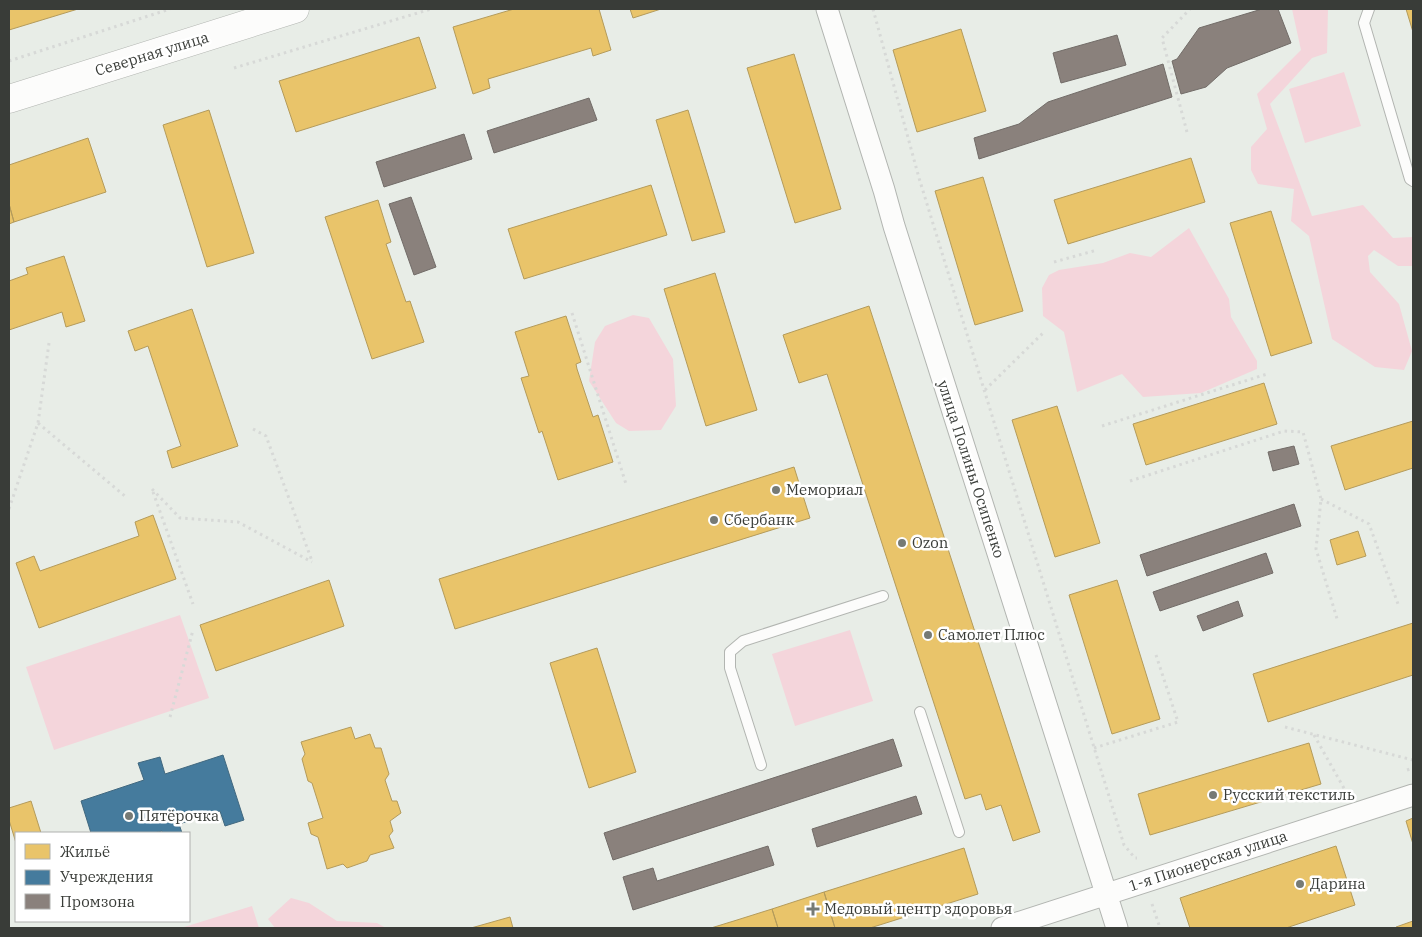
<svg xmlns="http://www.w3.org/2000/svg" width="1422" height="937" font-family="'IBM Plex Serif',serif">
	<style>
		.green { fill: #f4d5db }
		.homes { fill: #e9c46a; stroke: #b49b5b }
		.public { fill: #457b9d; stroke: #41687f }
		.industry { fill: #8a817c; stroke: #726c68 }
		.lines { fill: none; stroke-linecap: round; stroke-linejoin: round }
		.lane-casing { stroke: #b2b5b1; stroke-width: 12 }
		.street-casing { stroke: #b2b5b1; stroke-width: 23 }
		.secondary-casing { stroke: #b2b5b1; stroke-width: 29 }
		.path { stroke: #d7d9d7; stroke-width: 3; stroke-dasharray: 2.5 4; stroke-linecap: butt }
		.lane { stroke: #fcfcfb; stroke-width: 10 }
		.street { stroke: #fcfcfb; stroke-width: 21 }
		.secondary { stroke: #fcfcfb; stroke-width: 28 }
		.poi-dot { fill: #767a75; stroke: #fff; stroke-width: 2 }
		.labels { text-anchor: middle; stroke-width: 5; stroke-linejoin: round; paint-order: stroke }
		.street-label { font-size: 15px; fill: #393c38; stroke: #fff }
		.poi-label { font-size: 15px; fill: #393c38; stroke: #fff; text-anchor: start }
	</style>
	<rect width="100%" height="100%" fill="#e8ede7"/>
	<path class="green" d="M1292,9h36l-1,44 -15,5 -42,46 42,112 51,-11 30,33 20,-1v29h-15l-24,-16 -6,6 2,16 29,32 13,47 -8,19 -29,-3 -43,-28 -23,-103 -18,-15 3,-32 -36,-5 -7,-14v-23l16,-18 -10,-35 44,-44z
		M1344,72l17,54 -56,17 -16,-54z
		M1189,228l40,71 2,18 26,44v8l-56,24 -58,4 -21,-23 -45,18 -13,-60 -21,-16 -1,-28 7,-13 10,-5 44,-7 27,-10 21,4z
		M633,315l16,3 24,41 3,47 -15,24 -32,1 -13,-8 -27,-42 6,-39 10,-16z
		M180,615l29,83 -155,52 -28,-83z
		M850,630l23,71 -78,25 -23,-72z
		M291,898l18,5 28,18 40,2 9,5h-111l-7,-9z
		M252,906l7,22h-78z"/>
	<path class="homes" d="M9,9h69l-69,21z
		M514,9h85l12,41 -18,6 -2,-8 -103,31 2,9 -17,6 -20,-67z
		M630,9h31l-28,9z
		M1406,9h7v23z
		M961,29l25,82 -69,21 -24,-82z
		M419,37l17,51 -140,44 -17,-51z
		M794,54l47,155 -46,14 -48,-155z
		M209,110l45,143 -47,14 -44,-142z
		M688,110l37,122 -33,9 -36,-121z
		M88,138l18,54 -92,30 -5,-18v-39z
		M1191,158l14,44 -137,42 -14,-44z
		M983,177l40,134 -48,14 -40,-134z
		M651,185l16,50 -143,44 -16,-50z
		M378,200l13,42 -5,2 20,58 4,-1 14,41 -52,17 -47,-142z
		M9,204l5,18 -5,2z
		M1271,211l41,132 -41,13 -41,-133z
		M64,256l21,65 -19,6 -4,-15 -53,18v-49l19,-7 -2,-6z
		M715,273l42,137 -51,16 -42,-137z
		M869,306l171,526 -27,9 -12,-36 -15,5 -5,-16 -16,5 -138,-425 -28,9 -16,-48z
		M192,309l46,137 -66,22 -5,-17 14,-5 -33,-100 -13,5 -7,-20z
		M566,316l15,46 -5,2 1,5 16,48 5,-2 15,47 -55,18 -16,-49 -3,2 -18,-55 8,-2 -14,-44z
		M1264,383l13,41 -131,41 -13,-41z
		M1057,406l43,137 -45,14 -43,-137z
		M1413,421v47l-68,22 -14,-44z
		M794,467l16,51 -355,111 -16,-50z
		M153,515l23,64 -137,49 -23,-65 18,-7 6,15 99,-35 -4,-14z
		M1358,531l8,25 -29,9 -7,-25z
		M329,580l15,46 -128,45 -16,-46z
		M1117,580l43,139 -48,15 -43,-139z
		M1413,623v52l-145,47 -15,-48z
		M597,648l39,124 -47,16 -39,-125z
		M351,727l4,12 15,-5 5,14h6l8,26 -4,6 7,21h5l4,12 -11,8 3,10 -4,5 5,12 -24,7 -3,6 -20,7 -4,-4 -16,5 -9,-32 -7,-3 -3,-11 15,-5 -11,-35 -4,-2 -6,-22 3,-5 -4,-12z
		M1309,743l12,41 -171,51 -12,-41z
		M31,801l10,32h-25v10l-7,-23v-12z
		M1413,818v26l-7,-23z
		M1336,846l19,59 -69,23h-96l-10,-30z
		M964,848l14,46 -108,34h-35l-11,-36z
		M824,892l11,36h-57l-6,-19z
		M772,909l6,19h-67l26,-8z
		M510,917l3,11h-42z
		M1413,921v7h-16l-1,-1z"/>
	<path class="public" d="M223,755l21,65 -19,6 -5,-15 -41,13 3,9h-19l-1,-2 -8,2h-63l-10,-32 63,-21 -6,-17 22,-6 5,17z"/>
	<path class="industry" d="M1262,9h16l13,34 -64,25 -21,19 -25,7 -9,-33 5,-2 22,-31z
		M1117,35l9,30 -65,18 -8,-30z
		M1163,64l9,33 -193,62 -5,-21 45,-14 29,-22z
		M589,98l8,22 -103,33 -7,-22z
		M464,134l8,25 -88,28 -8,-25z
		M411,197l25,70 -22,8 -25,-71z
		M1294,446l5,18 -26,7 -5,-19z
		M1294,504l7,22 -154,50 -7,-21z
		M1266,553l7,20 -113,38 -7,-19z
		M1238,601l5,15 -40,15 -6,-15z
		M893,739l9,27 -289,94 -9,-27z
		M916,796l6,18 -105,33 -5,-18z
		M768,846l6,19 -141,45 -10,-33 30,-9 4,13z"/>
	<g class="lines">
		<defs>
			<path id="lane" d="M1369,9l-5,14 46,156 3,2
				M920,712l39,120
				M761,765l-31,-97v-16l13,-11 140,-45"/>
			<path id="street" d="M827,9l57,181 10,36 223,702
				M1002,928l411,-133"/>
			<path id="secondary" d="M9,99l286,-90"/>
		</defs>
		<use href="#lane" class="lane-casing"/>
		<use href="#street" class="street-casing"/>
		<use href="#secondary" class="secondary-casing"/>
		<path class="path" d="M873,9l46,169 205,667 11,13h2
			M9,61l161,-52
			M234,68l197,-59
			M1187,132l-25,-94 28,-29
			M1054,262l43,-12
			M572,313l54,171
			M985,390l59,-58
			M38,423l88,74
			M1102,426l165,-52
			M253,429l13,7 46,125
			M1130,481l154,-50 19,1 18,67 -5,50 22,73
			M152,489l28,29 58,4 74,40
			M153,492l40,112
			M1321,499l48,25 29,80
			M9,509l29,-86 11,-80
			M170,717l23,-87
			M1285,727l128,33
			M1314,735l31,55
			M1094,748l84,-26 -23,-70
			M1407,770l6,-2
			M1152,904l8,24"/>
		<use href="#lane" class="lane"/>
		<use href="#street" class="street"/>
		<use href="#secondary" class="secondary"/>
	</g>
	<g class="poi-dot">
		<circle cx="776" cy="490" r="5"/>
		<circle cx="714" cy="520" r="5"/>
		<circle cx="902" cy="543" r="5"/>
		<circle cx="928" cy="635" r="5"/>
		<circle cx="1213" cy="795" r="5"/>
		<circle cx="129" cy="816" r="5"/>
		<circle cx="1300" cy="884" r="5"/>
		<path d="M810.5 901.5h5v5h5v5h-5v5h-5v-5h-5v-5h5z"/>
	</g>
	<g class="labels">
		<g class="street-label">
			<text transform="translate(152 54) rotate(-17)" y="5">Северная улица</text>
			<text transform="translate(971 469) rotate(72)" y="5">улица Полины Осипенко</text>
			<text transform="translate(1208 861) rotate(-18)" y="5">1-я Пионерская улица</text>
		</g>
		<g class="poi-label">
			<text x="786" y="495">Мемориал</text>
			<text x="724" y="525">Сбербанк</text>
			<text x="912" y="548">Ozon</text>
			<text x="938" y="640">Самолет Плюс</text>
			<text x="1223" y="800">Русский текстиль</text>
			<text x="139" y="821">Пятёрочка</text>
			<text x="1310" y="889">Дарина</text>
			<text x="824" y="914">Медовый центр здоровья</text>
		</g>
	</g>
	<rect width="1422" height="937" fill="none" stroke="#393c38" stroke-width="20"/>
	<rect x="15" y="832" width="175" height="90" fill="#ffffff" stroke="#b0b1af"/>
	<rect x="25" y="844" width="25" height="15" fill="#e9c46a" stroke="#b0b1af"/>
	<text x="60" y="857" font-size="15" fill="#393c38">Жильё</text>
	<rect x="25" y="870" width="25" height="15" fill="#457b9d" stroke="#b0b1af"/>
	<text x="60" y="882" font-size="15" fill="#393c38">Учреждения</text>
	<rect x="25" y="894" width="25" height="15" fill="#8a817c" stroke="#b0b1af"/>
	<text x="60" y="907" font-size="15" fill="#393c38">Промзона</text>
</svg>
